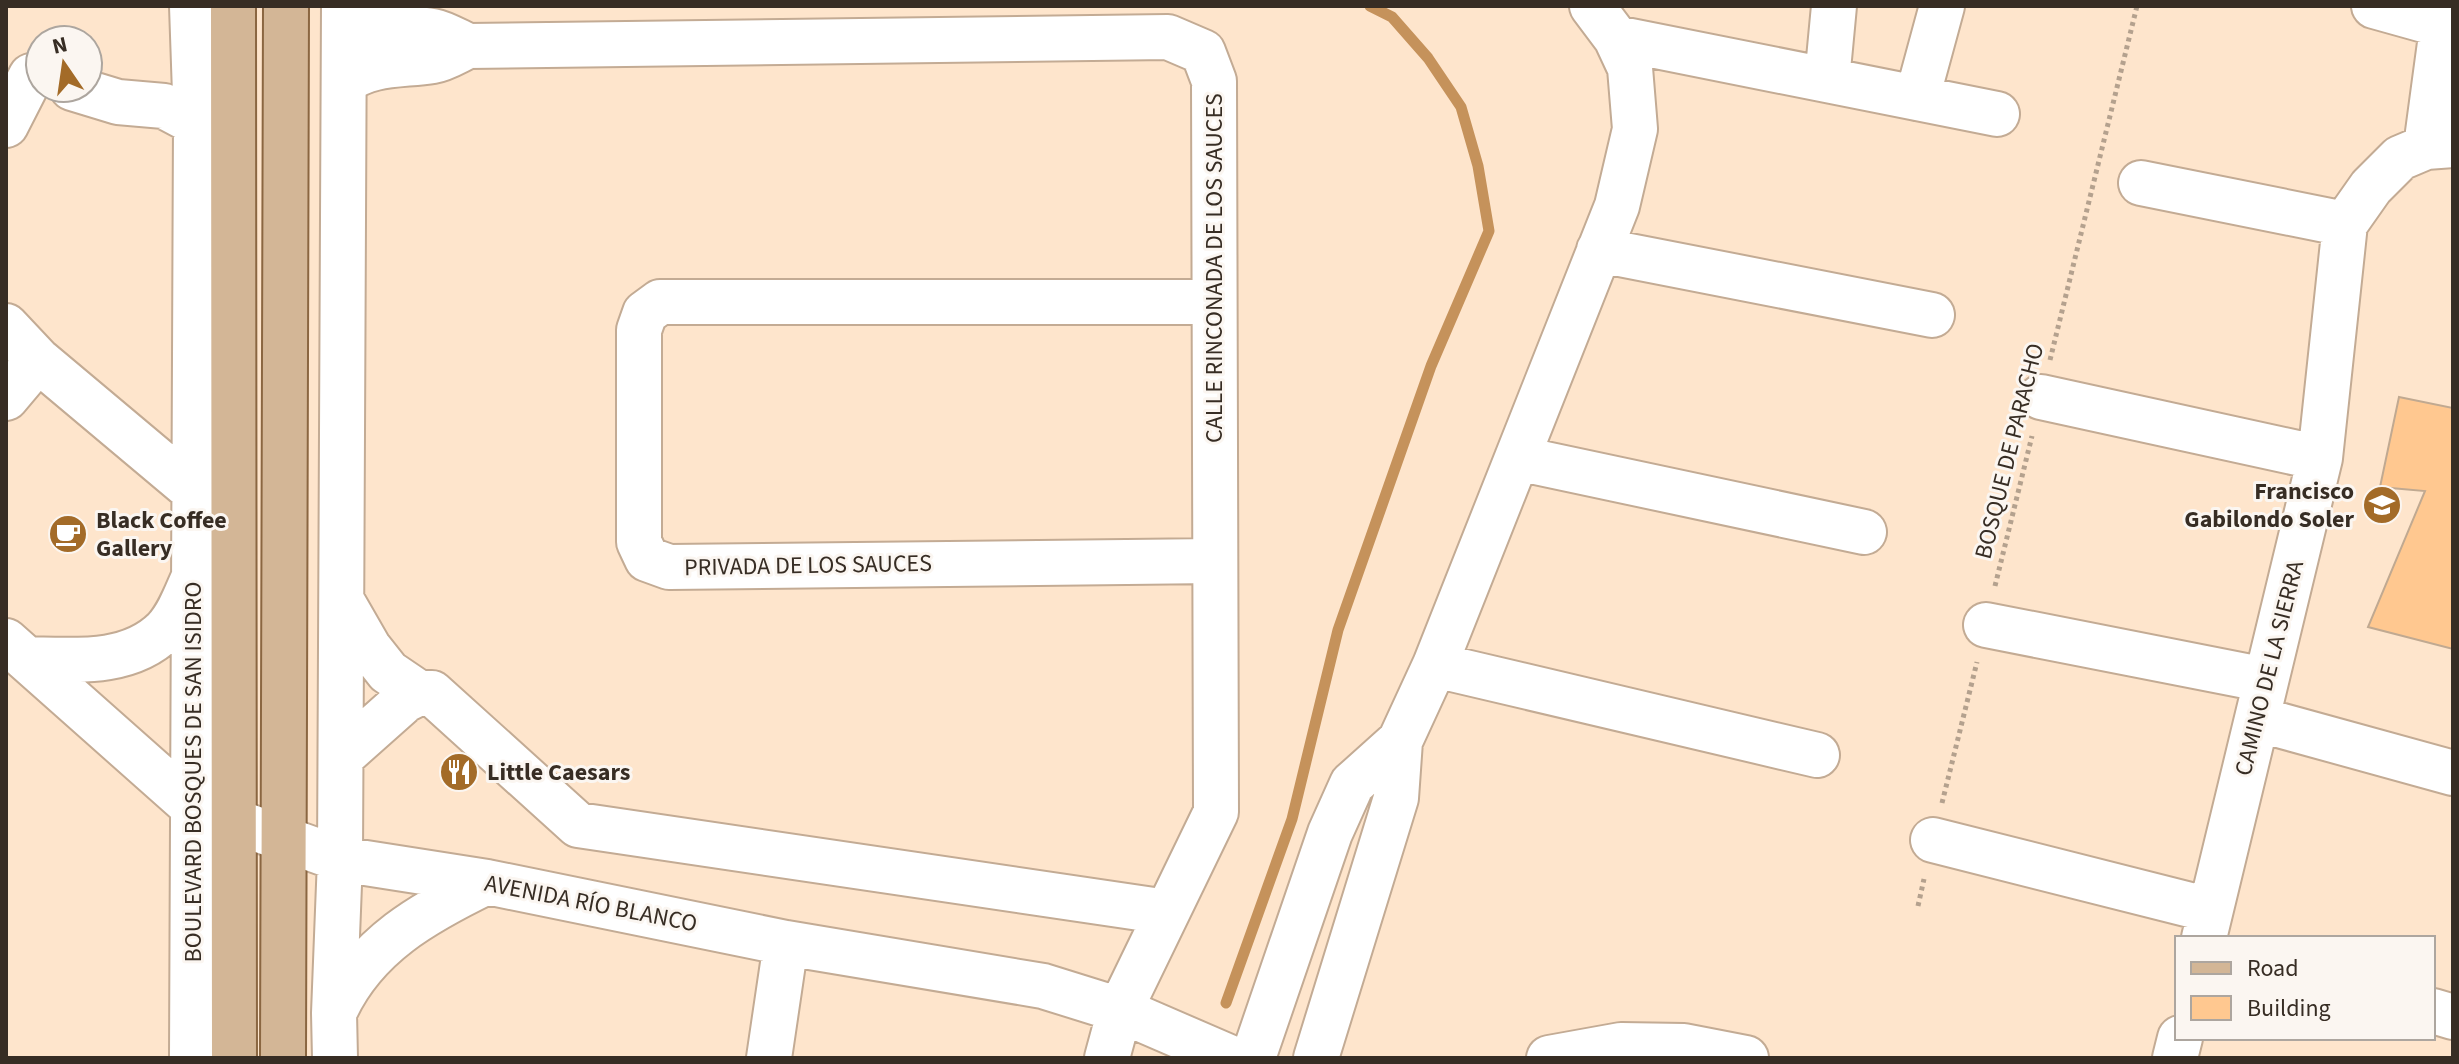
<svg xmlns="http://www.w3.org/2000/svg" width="2459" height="1064" font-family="'Source Sans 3',sans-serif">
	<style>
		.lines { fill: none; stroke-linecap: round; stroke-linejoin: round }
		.stream { stroke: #c5925b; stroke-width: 11 }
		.building { fill: #ffc890; stroke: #c0a991; stroke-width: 2 }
		.minor-casing { stroke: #c3ab94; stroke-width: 48 }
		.major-casing { stroke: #8a6641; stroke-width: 48 }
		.path { stroke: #b4a18e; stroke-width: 5; stroke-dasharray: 4 4; stroke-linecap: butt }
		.minor { stroke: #fff; stroke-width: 44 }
		.major { stroke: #d3b696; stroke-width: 44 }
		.labels { text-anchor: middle; stroke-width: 6; stroke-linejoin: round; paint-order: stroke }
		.street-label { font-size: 24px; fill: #372d24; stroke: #fbf6f1 }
		.poi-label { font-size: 24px; font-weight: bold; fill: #372d24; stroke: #fbf6f1; text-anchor: start }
	</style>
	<rect width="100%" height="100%" fill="#fee5cc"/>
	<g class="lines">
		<path class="stream" d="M1226,1003l66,-184 46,-189 93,-264 58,-135 -11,-65 -17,-59 -33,-49 -36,-41 -22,-11"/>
	</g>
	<path class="building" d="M2399,397l54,11v241l-85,-22 57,-136 -45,-4z"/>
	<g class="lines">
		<defs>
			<path id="minor" d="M192,6l4,117 -4,935
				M2374,6l68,19
				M344,8c30,34 52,16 89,23 11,2 24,10 35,15
				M1616,38l381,76
				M1827,80l7,-74
				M344,82c28,-20 56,-16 89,-21 12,-2 24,-10 35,-15l700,-9 35,15 11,29 2,731 -96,198 -13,48
				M72,88l46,14 46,4 32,17
				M1917,98l25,-92
				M6,125l25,-49
				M2426,147l19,-141
				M2141,183l204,41
				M1599,250l333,65
				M1214,302h-554l-15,11 -6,17v212l8,17 22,8 546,-6
				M6,326l32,34 156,131
				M2041,397l279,61
				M6,398l32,-38
				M1517,458l347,74
				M342,601l27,47 19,24 31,21
				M1986,625l280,55
				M6,641l186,165 148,53 147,23 299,61 257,43 77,24 111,48
				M28,659c46,1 101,7 137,-29 13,-14 20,-33 27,-49
				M1435,665l382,90
				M2257,719l196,54
				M341,757l64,-57 14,-7h13l146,132 589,87
				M1933,840l277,70
				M2204,938l116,-480 25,-234 26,-37 29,-29 26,-11 27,-2
				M335,1011c30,-66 90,-99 152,-129
				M2433,1011l20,6
				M335,1058l-1,-45 6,-154 4,-853
				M769,1058l17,-115
				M1253,1058l77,-225 22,-49 48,-43
				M1316,1058l80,-260 4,-57 35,-76 182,-459 18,-77 -5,-61 -14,-30 -24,-32
				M1549,1058l72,-13 63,1 62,12
				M2175,1058l5,-20"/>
			<path id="major" d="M233,6l1,1052
				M283,1058l3,-1052"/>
		</defs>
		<use href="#minor" class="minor-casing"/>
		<use href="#major" class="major-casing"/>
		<path class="path" d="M2050,360l87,-354
			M1995,586l37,-150
			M1942,803l35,-141
			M1918,906l6,-27"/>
		<use href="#minor" class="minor"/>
		<use href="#major" class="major"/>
	</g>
	<defs>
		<symbol id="school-disc" viewBox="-11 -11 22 22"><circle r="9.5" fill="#a36b28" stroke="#fbf6f1"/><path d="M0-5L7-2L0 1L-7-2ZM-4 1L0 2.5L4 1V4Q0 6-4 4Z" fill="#fff"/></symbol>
		<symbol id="cafe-disc" viewBox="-11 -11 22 22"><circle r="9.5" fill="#a36b28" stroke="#fbf6f1"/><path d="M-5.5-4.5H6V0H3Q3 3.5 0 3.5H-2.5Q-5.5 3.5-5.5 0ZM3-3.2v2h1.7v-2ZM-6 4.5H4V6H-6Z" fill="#fff"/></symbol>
		<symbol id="restaurant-disc" viewBox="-11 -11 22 22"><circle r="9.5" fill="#a36b28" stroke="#fbf6f1"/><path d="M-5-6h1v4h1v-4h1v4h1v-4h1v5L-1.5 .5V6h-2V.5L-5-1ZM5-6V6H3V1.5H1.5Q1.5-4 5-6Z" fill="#fff"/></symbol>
	</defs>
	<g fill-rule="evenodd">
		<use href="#school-disc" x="2360" y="483" width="44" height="44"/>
		<use href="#cafe-disc" x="46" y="512" width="44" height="44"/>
		<use href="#restaurant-disc" x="437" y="750" width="44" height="44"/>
	</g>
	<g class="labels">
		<g class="street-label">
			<text transform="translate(1214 268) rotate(-90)" y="8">CALLE RINCONADA DE LOS SAUCES</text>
			<text transform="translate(2009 451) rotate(-76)" y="8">BOSQUE DE PARACHO</text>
			<text transform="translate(808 565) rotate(-1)" y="8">PRIVADA DE LOS SAUCES</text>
			<text transform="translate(2269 668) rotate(-76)" y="8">CAMINO DE LA SIERRA</text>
			<text transform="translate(193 772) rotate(-90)" y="8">BOULEVARD BOSQUES DE SAN ISIDRO</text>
			<text transform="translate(591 903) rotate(11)" y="8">AVENIDA RÍO BLANCO</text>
		</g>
		<g class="poi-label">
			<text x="2354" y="499" text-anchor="end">Francisco<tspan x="2354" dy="28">Gabilondo Soler</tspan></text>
			<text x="96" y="528">Black Coffee<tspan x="96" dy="28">Gallery</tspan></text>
			<text x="487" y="780">Little Caesars</text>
		</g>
	</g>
	<rect width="2459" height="1064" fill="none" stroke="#372d24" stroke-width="16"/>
	<rect x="2175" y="936" width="260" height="104" fill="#fbf6f1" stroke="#ada69f" stroke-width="2"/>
	<rect x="2191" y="962" width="40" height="12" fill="#d3b696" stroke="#ada69f" stroke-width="2"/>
	<text x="2247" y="976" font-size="24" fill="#372d24">Road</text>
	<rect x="2191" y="996" width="40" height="24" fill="#ffc890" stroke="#ada69f" stroke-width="2"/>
	<text x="2247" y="1016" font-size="24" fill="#372d24">Building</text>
	<g transform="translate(64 64) rotate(347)"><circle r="38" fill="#fbf6f1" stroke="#ada69f" stroke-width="2"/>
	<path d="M0-6L14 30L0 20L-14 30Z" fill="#a36b28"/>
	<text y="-12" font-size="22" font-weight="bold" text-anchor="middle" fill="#372d24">N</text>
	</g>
</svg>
